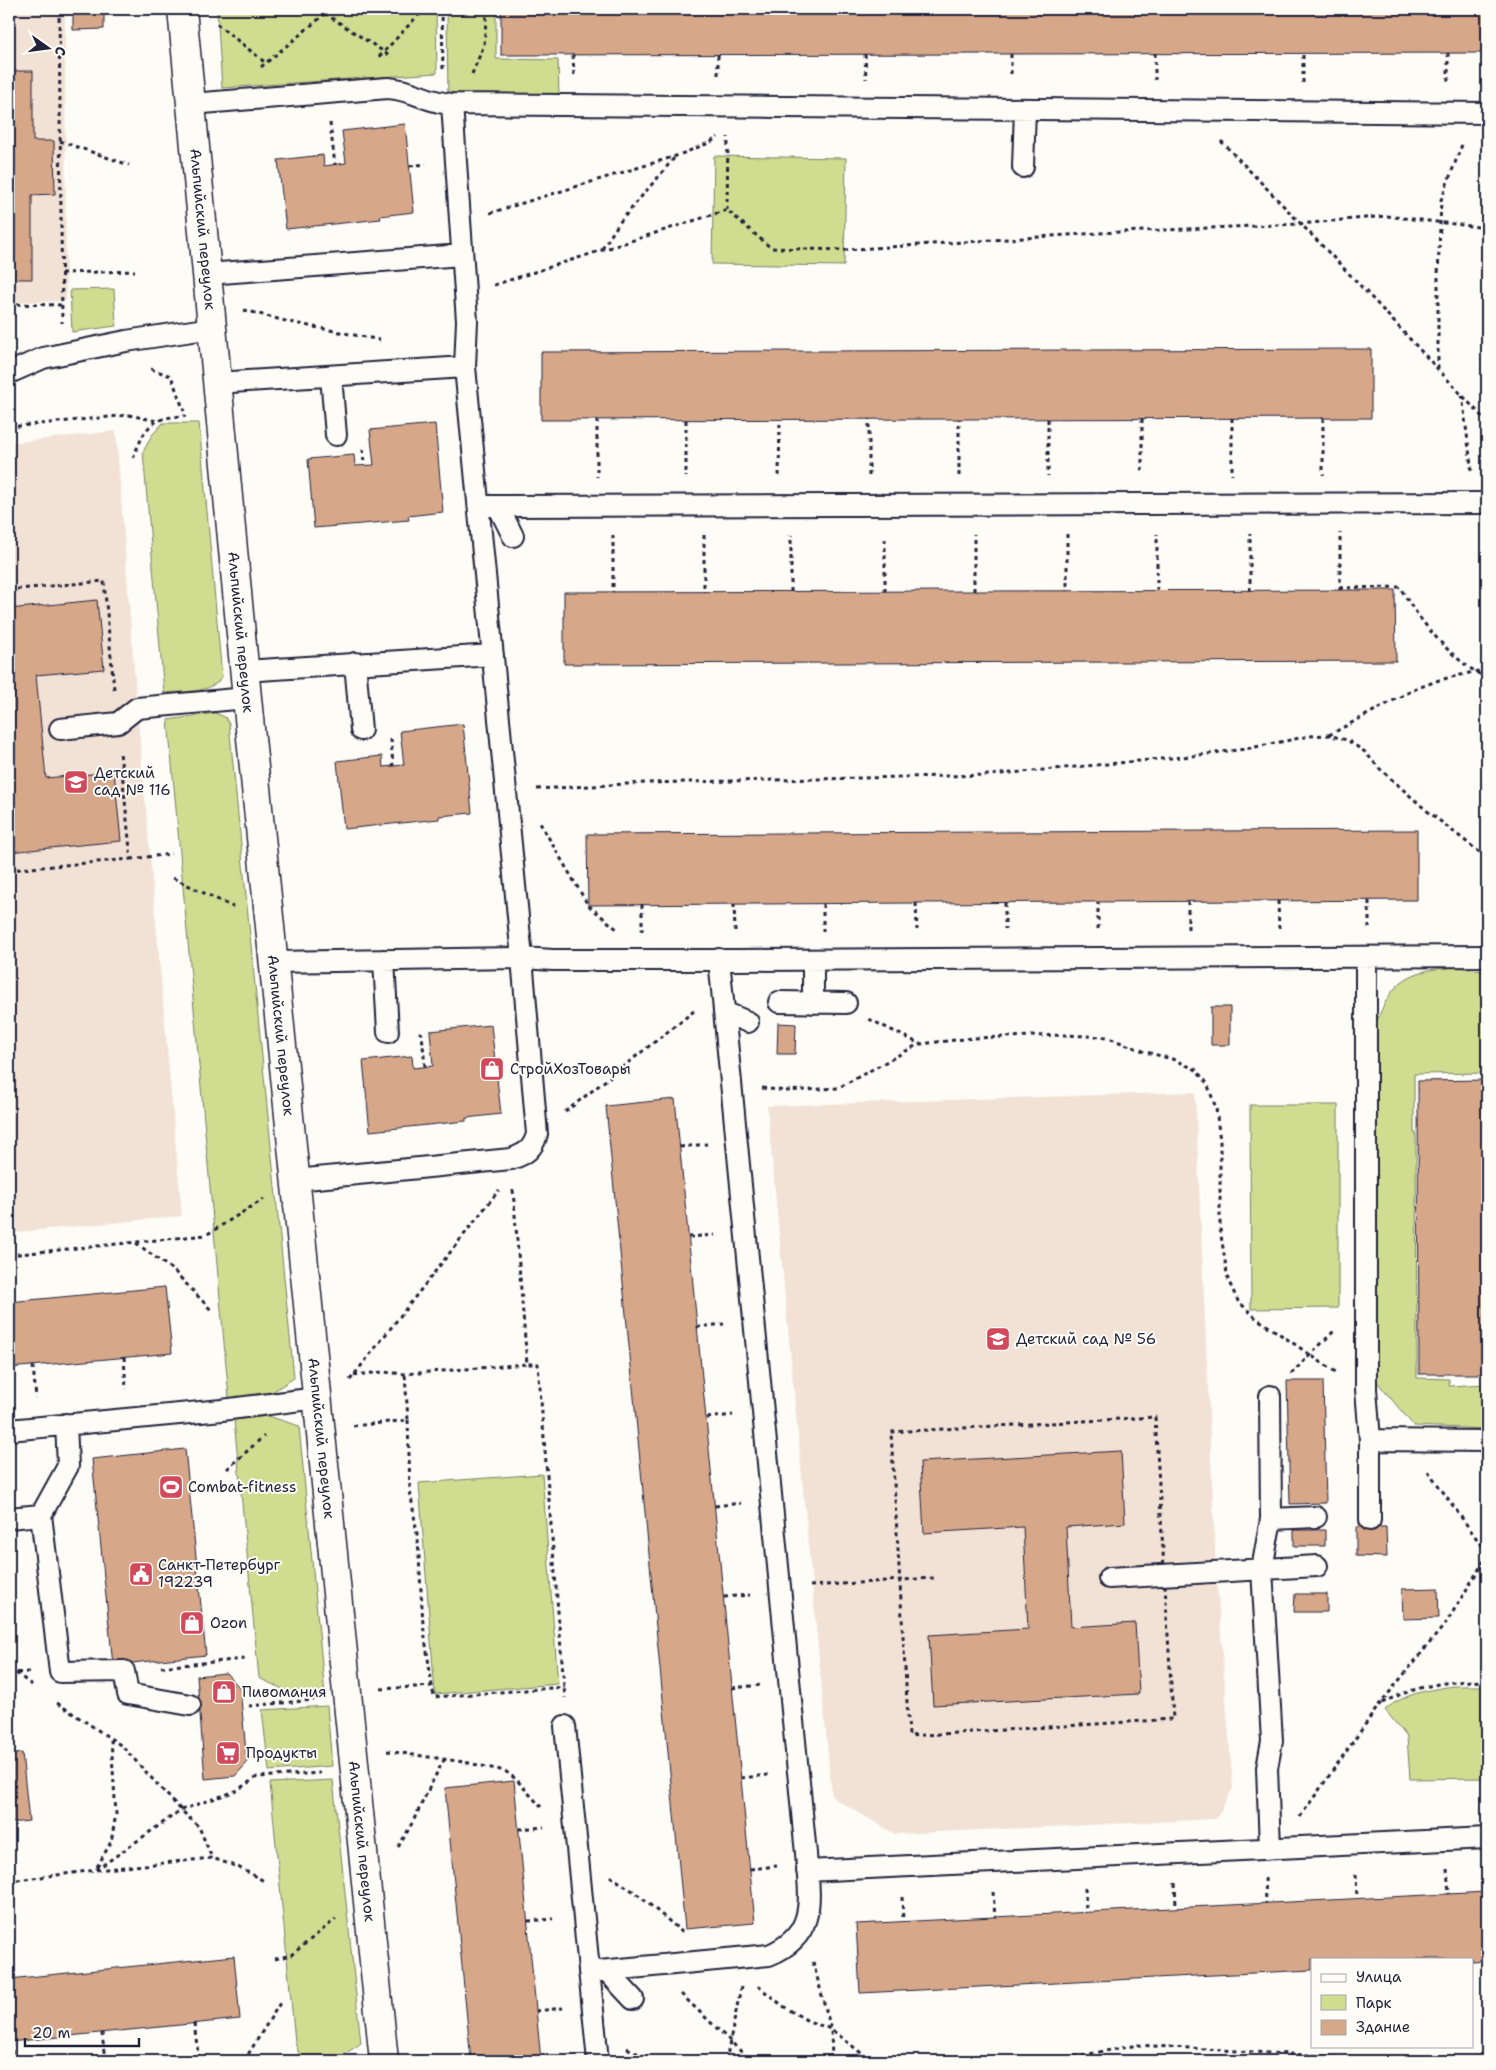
<svg xmlns="http://www.w3.org/2000/svg" width="1496" height="2070" font-family="'Shantell Sans',sans-serif">
	<style>
		.built { fill: #f2e2d6 }
		.green { fill: #d0dd90; stroke: #798066 }
		.building { fill: #d7a78a; stroke: #22223b }
		.lines { fill: none; stroke-linecap: round; stroke-linejoin: round }
		.service-casing { stroke: #22223b; stroke-width: 24 }
		.minor-casing { stroke: #22223b; stroke-width: 31 }
		.path { stroke: #22223b; stroke-width: 3; stroke-dasharray: 4 4; stroke-linecap: butt }
		.service { stroke: #fdfcf7; stroke-width: 20 }
		.minor { stroke: #fdfcf7; stroke-width: 28 }
		.labels { text-anchor: middle; stroke-width: 4; stroke-linejoin: round; paint-order: stroke }
		.street-label { font-size: 15px; fill: #22223b; stroke: #fdfcf7 }
		.poi-label { font-size: 15px; fill: #22223b; stroke: #fdfcf7; text-anchor: start }
	</style>
	<rect width="100%" height="100%" fill="#fdfcf7"/>
	<filter id="ink" filterUnits="userSpaceOnUse"><feTurbulence type="fractalNoise" baseFrequency=".02" numOctaves="2"/><feDisplacementMap in="SourceGraphic" scale="10" xChannelSelector="R" yChannelSelector="G"/><feConvolveMatrix kernelMatrix="1 2 1 2 8 2 1 2 1" color-interpolation-filters="sRGB"/></filter>
	<g filter="url(#ink)">
		<path class="built" d="M9,9h56l1,292 -57,1z
			M116,431l21,277 45,508 -173,17v-790z
			M1195,1092l21,479 17,217 -17,31 -321,15 -63,-37 -65,-691z"/>
		<path class="green" d="M217,9h219l1,64 -215,15z
			M447,9h49v50l62,1 1,36 -111,2z
			M714,156l132,2 -2,108 -132,-2z
			M114,289l2,37 -44,6 -2,-42z
			M163,423h36l23,254c-12,17 -38,14 -58,16l-21,-241 9,-17z
			M215,713l10,4 4,7 65,654 -25,16 -40,4 -61,-678z
			M1459,967l22,4 6,4v98l-73,1v59h2l1,245 32,1v7l38,-2v45l-73,-3 -37,-44 -2,-355c16,-48 35,-58 84,-60z
			M1250,1105h88v203l-87,1z
			M268,1416l31,10 26,269 -28,1 -38,-18 -25,-258z
			M542,1474l16,210 -123,10 -16,-211z
			M1453,1686h34v92l-77,1 -3,-42 -22,-27c19,-17 44,-20 68,-24z
			M327,1706l5,60 -63,5 -7,-61z
			M333,1780l28,263c-21,16 -34,18 -60,18l-6,-20 -25,-258z"/>
		<path class="building" d="M501,9h986v44l-986,2z
			M73,12h31v17l-31,1z
			M9,71h24v70h21l1,53 -23,1v84h-23z
			M405,124l9,88 -34,4 1,3 -95,10 -8,-69 45,-5 1,11 22,-3 -4,-32z
			M1371,349v69l-830,2v-68z
			M435,424l8,88 -35,4 1,4 -95,8 -6,-69 46,-4 1,11 19,-1 -4,-35z
			M1395,590l1,71 -832,3v-72z
			M97,600l7,69 -68,6 10,103 68,-6 7,69 -112,11v-70h2l-2,-25v-148z
			M463,724l9,89 -33,3v3l-95,10 -7,-68 45,-5 1,11 21,-2 -4,-34z
			M1417,830v70l-829,5 -1,-71z
			M1211,1007h19v38h-19z
			M778,1023l18,1 -1,30h-18z
			M491,1025l10,89 -35,4v3l-96,10 -7,-70 49,-5 1,12 20,-2 -3,-35z
			M1487,1080v294h-68l-1,-293z
			M675,1099l80,824 -70,6 -79,-823z
			M165,1287l7,66 -163,15v-66z
			M1287,1381h36l3,122 -36,1z
			M185,1449l21,206 -93,10 -21,-206z
			M1121,1451l4,72 -59,4 5,100 64,-4 4,71 -206,11 -4,-70 99,-6 -5,-102 -99,6 -4,-71z
			M1356,1527h30l1,30 -31,-1z
			M1294,1530h31v16h-31z
			M1438,1588l1,30 -36,1 -1,-30z
			M1295,1594h32v18h-33z
			M226,1673l14,15 7,75 -12,13 -30,3 -8,-103z
			M22,1753l7,68 -20,2v-68z
			M514,1781l27,280h-70l-26,-273z
			M1487,1892v69l-15,1v-3h-160v11l-452,23 -4,-69z
			M234,1956l6,63 -231,23v-63z"/>
		<g class="lines">
			<defs>
				<path id="service" d="M191,104l197,-16c27,2 40,15 64,16l1035,9
					M1023,167l2,-58
					M207,274l255,-19
					M9,373l34,-15 83,-17 86,-13
					M331,376l5,59
					M217,383l248,-16
					M479,506l1008,-3
					M498,506l15,30
					M355,663l6,67
					M245,671l248,-16
					M60,729l58,-6 19,-15 110,-10
					M1366,957v432l4,51 117,1
					M384,960l4,72
					M274,962l248,-4 31,2h182l752,-4
					M779,1002l67,1
					M813,1003v-43
					M724,1012l24,10
					M296,1180l215,-21c15,-5 22,-10 26,-25l-15,-176 -57,-591 2,-46 -15,-217
					M1270,1396l1,123 -9,50 10,172 -5,27 3,80
					M66,1424l2,42 -27,49 19,157 64,-1 4,23 62,11
					M9,1430l213,-20 95,-12
					M9,1518l32,-3
					M1271,1519l45,-2
					M1370,1520v-80
					M1109,1578l208,-12
					M565,1726l33,335
					M807,1871l680,-33
					M607,1971l26,28
					M589,1972l180,-17c17,-7 32,-19 37,-37 6,-20 1,-45 0,-65 -3,-27 -5,-54 -8,-81l-79,-813"/>
				<g id="minor">
					<path id="s1" d="M182,9l65,689 137,1363"/>
				</g>
			</defs>
			<use href="#service" class="service-casing"/>
			<use href="#minor" class="minor-casing"/>
			<path class="path" d="M59,9l3,314
				M318,9l74,48
				M442,9l1,63
				M217,24l50,40
				M1155,53v27
				M1448,53v29
				M865,54l1,25
				M1011,54v24
				M573,55l1,22
				M718,55v21
				M379,57l45,-48
				M261,67l70,-58
				M472,74l12,-29 3,-36
				M1303,83v-30
				M330,123l5,42
				M60,141l69,24
				M1221,141l136,141 130,140
				M410,166l16,-2
				M727,210l1,-73
				M490,213l186,-57 33,-13 9,-6
				M602,249l17,-26 56,-66
				M61,273l74,-2
				M494,285l233,-75 44,38 72,2 255,-17 201,-9 88,-8 100,12
				M9,304l53,1
				M244,310l45,12 91,18
				M151,369l20,7 13,35
				M1438,369v-93l3,-76 22,-58
				M1462,395l10,78
				M1232,418v57
				M1323,418v57
				M1048,419v57
				M1142,419v56
				M597,420v57
				M686,420v57
				M9,427l120,-12 28,6
				M363,449l1,16
				M133,458c13,-31 16,-41 53,-42
				M779,476l1,-56
				M869,476v-57
				M959,476v-57
				M1067,534v57
				M613,535v57
				M704,535v57
				M1340,588l60,-1c18,33 53,75 87,91
				M9,590l95,-9 10,108
				M1340,590v-57
				M885,591v-56
				M974,591v-57
				M1157,591v-57
				M1250,591v-57
				M791,592v-57
				M1329,735l84,-45 26,-10 48,-11
				M391,739l2,27
				M537,789l108,-6 345,-8 202,-19 53,-7 65,-13 18,-1 19,5 18,12 14,16 47,42 61,48
				M540,823l48,82 30,25
				M131,859l40,-5
				M9,870l122,-11 -11,-107
				M173,878l60,29
				M1278,901l1,27
				M1369,901v27
				M916,903l1,27
				M1005,903v26
				M642,904v27
				M734,904l1,27
				M823,904v27
				M1098,929v-27
				M1188,929v-27
				M869,1019l51,25 53,-6 92,-3 41,2 40,15 26,7 23,10 12,14 9,25 4,33v88l8,51 10,21 18,17 81,55
				M419,1032l3,2 3,33
				M762,1088l25,3 51,-3 81,-44
				M565,1112l129,-101
				M680,1147l27,-3
				M513,1190l14,174h11l27,334
				M689,1237l26,-2
				M136,1243l38,28 38,40
				M9,1255l197,-20 58,-36
				M697,1327l27,-3
				M124,1357l2,32
				M33,1366l3,32
				M1291,1374l45,-45
				M354,1375l29,-3 22,2 122,-10
				M350,1380l149,-190
				M1155,1417l18,302 -264,17 -18,-304z
				M707,1418l26,-3
				M408,1420l2,70 8,50 5,84 9,62
				M353,1426l55,-6 -3,-46
				M227,1469l37,-33
				M1428,1471l59,82
				M715,1506l26,-3
				M810,1586l124,-8
				M724,1597l26,-2
				M161,1667l84,-8
				M9,1673l21,-1
				M16,1673l16,12
				M732,1688l29,-3
				M381,1689l51,-3 2,11 131,-10
				M57,1703l65,43 59,64 18,17 13,31
				M1382,1703c33,-17 68,-24 105,-21
				M249,1706l65,-6
				M387,1751l77,11 41,9 11,8 25,28
				M741,1778l27,-3
				M1300,1817l79,-112 67,-82 41,-67
				M519,1829l25,-2
				M398,1847c18,-27 29,-58 46,-87
				M97,1867l14,-25 5,-28 -5,-74
				M750,1869l27,-3
				M1447,1869l2,25
				M96,1870l85,-60 55,-19 21,-14 63,-4
				M1356,1874l1,24
				M610,1876l26,17 46,39
				M1265,1878l1,25
				M9,1881l87,-11 116,-12 26,9 28,15
				M1175,1883l1,24
				M1085,1888l1,24
				M993,1892l2,25
				M902,1897l1,24
				M528,1921l25,-2
				M275,1959l16,-4 45,-36
				M813,1962l18,67 1,32
				M758,1986l25,20 25,15 23,8 40,32
				M681,1994l70,67
				M536,2011l27,-3
				M194,2023l5,38
				M102,2033l3,28
				M11,2042l2,19
				M627,2048l26,13
				M244,2061l36,-58
				M726,2061l15,-74
				M1051,2061l87,-16 183,11 47,5"/>
			<use href="#service" class="service"/>
			<use href="#minor" class="minor"/>
		</g>
	</g>
	<defs>
		<symbol id="school-square" viewBox="-11 -11 22 22"><rect x="-9" y="-9" width="18" height="18" rx="4" fill="#d1495b" stroke="#fdfcf7"/><path d="M0-5L7-2L0 1L-7-2ZM-4 1L0 2.5L4 1V4Q0 6-4 4Z" fill="#fff"/></symbol>
		<symbol id="shop-square" viewBox="-11 -11 22 22"><rect x="-9" y="-9" width="18" height="18" rx="4" fill="#d1495b" stroke="#fdfcf7"/><path d="M-5-2.5h2.3a2.7 3.5 0 0 1 5.4 0H5L5.5 6h-11ZM-1.5-2.5h3a1.5 2.3 0 0 0-3 0Z" fill="#fff"/></symbol>
		<symbol id="stadium-square" viewBox="-11 -11 22 22"><rect x="-9" y="-9" width="18" height="18" rx="4" fill="#d1495b" stroke="#fdfcf7"/><path d="M0-5a6.5 5 0 1 0 0 10a6.5 5 0 1 0 0-10ZM-3.5-1.8h7v3.6h-7Z" fill="#fff"/></symbol>
		<symbol id="civic-square" viewBox="-11 -11 22 22"><rect x="-9" y="-9" width="18" height="18" rx="4" fill="#d1495b" stroke="#fdfcf7"/><path d="M-.6-6.5H3V-4.5H.6V-3L4-1V1h2V6H-6V1h2V-1L-.6-3ZM-1.2 2.5V6h2.4V2.5Z" fill="#fff"/></symbol>
		<symbol id="supermarket-square" viewBox="-11 -11 22 22"><rect x="-9" y="-9" width="18" height="18" rx="4" fill="#d1495b" stroke="#fdfcf7"/><path d="M-6-5.5h2.5l.6 2H6L4.5 2H-2.5L-4.4-4H-6ZM-1.5 3.2a1.3 1.3 0 1 0 .1 0ZM3 3.2a1.3 1.3 0 1 0 .1 0Z" fill="#fff"/></symbol>
	</defs>
	<g fill-rule="evenodd">
		<use href="#school-square" x="62" y="768" width="28" height="28"/>
		<use href="#shop-square" x="478" y="1055" width="28" height="28"/>
		<use href="#school-square" x="984" y="1325" width="28" height="28"/>
		<use href="#stadium-square" x="157" y="1473" width="28" height="28"/>
		<use href="#civic-square" x="127" y="1560" width="28" height="28"/>
		<use href="#shop-square" x="178" y="1609" width="28" height="28"/>
		<use href="#shop-square" x="210" y="1678" width="28" height="28"/>
		<use href="#supermarket-square" x="214" y="1739" width="28" height="28"/>
	</g>
	<g class="labels">
		<g class="street-label">
			<text dy="5" stroke="none"><textPath href="#s1" startOffset="221">Альпийский переулок</textPath></text>
			<text dy="5" stroke="none"><textPath href="#s1" startOffset="626">Альпийский переулок</textPath></text>
			<text dy="5" stroke="none"><textPath href="#s1" startOffset="1031">Альпийский переулок</textPath></text>
			<text dy="5" stroke="none"><textPath href="#s1" startOffset="1436">Альпийский переулок</textPath></text>
			<text dy="5" stroke="none"><textPath href="#s1" startOffset="1841">Альпийский переулок</textPath></text>
		</g>
		<g class="poi-label">
			<text x="94" y="778">Детский<tspan x="94" dy="17">сад № 116</tspan></text>
			<text x="510" y="1074">СтройХозТовары</text>
			<text x="1016" y="1344">Детский сад № 56</text>
			<text x="188" y="1492">Combat-fitness</text>
			<text x="158" y="1570">Санкт-Петербург<tspan x="158" dy="17">192239</tspan></text>
			<text x="210" y="1628">Ozon</text>
			<text x="242" y="1697">Пивомания</text>
			<text x="246" y="1758">Продукты</text>
		</g>
	</g>
	<rect width="1496" height="2070" fill="none" stroke="#fdfcf7" stroke-width="30"/>
	<rect x="15" y="15" width="1466" height="2040" fill="none" stroke="#22223b" stroke-width="2" filter="url(#ink)"/>
	<rect x="1311" y="1958" width="162" height="90" fill="#fdfcf7" stroke="#a5a5ac"/>
	<rect x="1321" y="1974" width="25" height="8" fill="#fdfcf7" stroke="#a5a5ac"/>
	<text x="1356" y="1982" font-size="15" fill="#22223b">Улица</text>
	<rect x="1321" y="1995" width="25" height="15" fill="#d0dd90" stroke="#a5a5ac"/>
	<text x="1356" y="2008" font-size="15" fill="#22223b">Парк</text>
	<rect x="1321" y="2020" width="25" height="15" fill="#d7a78a" stroke="#a5a5ac"/>
	<text x="1356" y="2032" font-size="15" fill="#22223b">Здание</text>
	<g transform="translate(48 48) rotate(104)" stroke="#fdfcf7" stroke-width="4" paint-order="stroke">
	<path d="M0-4L9 19L0 12L-9 19Z" fill="#22223b"/>
	<text y="-8" font-size="14" font-weight="bold" text-anchor="middle" fill="#22223b">С</text>
	</g>
	<path d="M25 2038v8h114v-8" fill="none" stroke="#22223b" stroke-width="2.5"/>
	<text x="32" y="2038" font-size="15" fill="#22223b" stroke="#fdfcf7" stroke-width="4" paint-order="stroke">20 m</text>
</svg>
